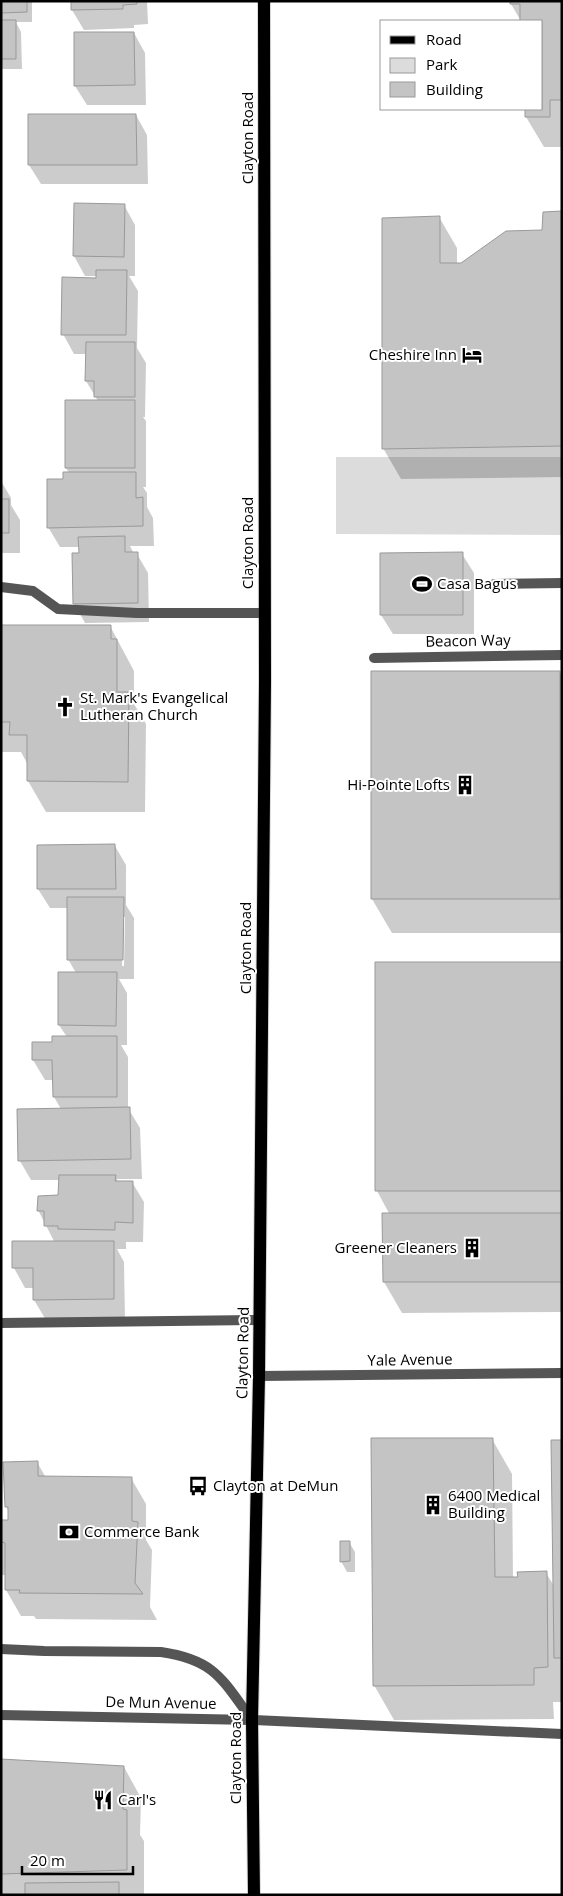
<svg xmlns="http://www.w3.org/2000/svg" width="563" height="1896" font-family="'Open Sans',sans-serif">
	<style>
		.green { fill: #dcdcdc }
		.shadow { fill: #0003; fill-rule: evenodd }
		.building { fill: #c4c4c4; stroke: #999 }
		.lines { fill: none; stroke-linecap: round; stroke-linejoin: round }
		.primary-casing { stroke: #dbdbdb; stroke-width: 14 }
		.service { stroke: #555; stroke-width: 10 }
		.minor { stroke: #555; stroke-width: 10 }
		.primary { stroke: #000; stroke-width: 12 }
		.labels { text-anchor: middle; stroke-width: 4; stroke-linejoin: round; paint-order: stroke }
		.street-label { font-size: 15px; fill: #000; stroke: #fff }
		.poi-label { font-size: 15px; fill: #000; stroke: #fff; text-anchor: start }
	</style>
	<rect width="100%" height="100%" fill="#fff"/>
	<path class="green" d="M336,457h226v78l-226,-1z"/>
	<path class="shadow" d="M1,1h31v21h-16l5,10 1,37h-21z
		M72,1h75l1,23 -14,1v3l-50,2 -12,-20z
		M562,1v146h-18l-18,-30v-8h16v-88h-21l-10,-17z
		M134,33l11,20 1,52h-59l-12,-19z
		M136,115l11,20 1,49h-107l-12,-19z
		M124,205l11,20v51h-6l9,15 -1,57 9,15 -1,54h-2l3,4v66h-3l4,6v14l6,11 1,28h-24l4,8h3l11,19 1,49 -64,1 -11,-20 6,-56h-20l-12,-20 16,-47 5,-7 -3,-5 32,-67 -12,-20 1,-27h-13l-11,-20 34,-55v-3h-12l-11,-20z
		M562,213v264l-161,2 -18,-31 56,-231 18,31v17h4l83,-34z
		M1,481l10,17v7l9,15v33h-19z
		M462,554l12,19v61h-81l-12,-19z
		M1,626h109l24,45v33l12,20 -1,88h-99l-18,-31v-16l-7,-13h-20z
		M559,672l3,5v256h-170l-20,-34z
		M115,846l11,19v40l8,13v61h-15l8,14v52h-6l7,12v51l12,20 2,51h-25l1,3h14l12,20 -1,40h-17v7h-9l7,13 1,57 -79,1 -12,-20v-12h-9l-11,-20 41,-25 -17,-33 21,-13 1,-17h-29l-11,-19 41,-52 -7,-12v-17h-9l-12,-20 20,-17 14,-6 -8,-12 17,-52 -8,-14v-51h-18l-12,-19zM122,917h3l-1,49h-2z
		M562,965v347l-160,1 -18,-31v-67h6l-13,-24z
		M492,1439l20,35 1,104 33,-5 8,13 8,-145v261h-9l1,17 -160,1 -20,-35z
		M37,1462l9,16h85l15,26v36l6,10 -2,57 7,13 -121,-1 -2,-3h-13l-15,-26v-15h-5v-56l8,2v-8l-3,-7z
		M349,1542l6,10v20h-8l-6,-11z
		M1,1760l123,7 17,31 -1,37 4,6v54h-143z"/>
	<path class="building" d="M1,1h26v11l-26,1z
		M71,1h66v3l-14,1v4l-52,1z
		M510,1h52v99h-12v17h-25v-8h17v-88h-22v-17h-10z
		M1,20h15v39h-15z
		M74,32h60l1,53 -61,1z
		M28,114h108l1,51h-109z
		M74,203l51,1 -1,53 -51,-1z
		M562,211v235l-180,3v-231l58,-2v47h21l45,-32 36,-1 1,-18z
		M96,270h31l-1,65h-65l1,-58 34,1z
		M86,342h49v55h-41v-16h-9z
		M65,400h70v68h-70z
		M63,472h73v26l7,-1v29l-96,2v-49h16z
		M1,499h8v34h-8z
		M125,536v16h13v51l-65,1 -1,-51h7l-1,-16z
		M463,552v63h-83v-62z
		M1,625h110v14h6v53h12l-1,90 -101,-1v-46h-18l1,-13h-9z
		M371,671h189v228h-189z
		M115,844l1,45h-79v-44z
		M67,897h57l-1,63h-56z
		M375,962h187l-1,229h-186z
		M58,972h59l-1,54 -58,-1z
		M52,1036h65v61h-64l-1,-37h-20v-18h20z
		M130,1107l1,52 -113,2 -1,-52z
		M59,1175h57l-1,6h18v42l-18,-1v8l-57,-1v-3h-14v-15h-7l1,-15 20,-1z
		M382,1213h180v69h-179z
		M12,1241h102v58l-81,1v-32h-21z
		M371,1438h122l2,139h23l-1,-5 30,-1 1,96 -14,1v17l-161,1z
		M551,1440h11v218h-8z
		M38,1461v15l94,1v44l6,1 -3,61 8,11 -124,-1 1,-3h-15v-47l-4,-1v-22h7v-13h-3l-2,-45z
		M340,1541h10v20l-10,1z
		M1,1759l123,7 -1,43 4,1v60l-126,4z
		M119,1882v13h-94v-12z"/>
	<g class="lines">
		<defs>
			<path id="primary" d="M254,1895l-2,-175 7,-344 6,-694 -1,-681"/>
		</defs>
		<use href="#primary" class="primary-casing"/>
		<path class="service" d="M494,584l68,-1
			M1,587l32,4 25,18 79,4h128
			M1,1323l259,-3
			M252,1720l310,14"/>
		<path class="minor" d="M374,658l188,-3
			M259,1376l303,-3
			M1,1649l43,2 117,1c54,8 61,27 91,68
			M1,1715l251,5"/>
		<use href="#primary" class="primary"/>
	</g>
	<defs>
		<symbol id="hotel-bare" viewBox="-9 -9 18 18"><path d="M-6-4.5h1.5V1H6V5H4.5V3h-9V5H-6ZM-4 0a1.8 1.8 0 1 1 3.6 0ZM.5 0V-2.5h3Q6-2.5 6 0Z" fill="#000" stroke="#fff" stroke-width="2.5" paint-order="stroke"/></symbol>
		<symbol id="stadium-bare" viewBox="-9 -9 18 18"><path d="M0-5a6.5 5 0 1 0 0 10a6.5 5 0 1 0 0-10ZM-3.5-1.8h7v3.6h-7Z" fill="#000" stroke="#fff" stroke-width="2.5" paint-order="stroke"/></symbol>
		<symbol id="church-bare" viewBox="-9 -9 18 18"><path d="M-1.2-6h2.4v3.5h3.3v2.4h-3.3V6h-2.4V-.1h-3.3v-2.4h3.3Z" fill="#000" stroke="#fff" stroke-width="2.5" paint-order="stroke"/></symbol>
		<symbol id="building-bare" viewBox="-9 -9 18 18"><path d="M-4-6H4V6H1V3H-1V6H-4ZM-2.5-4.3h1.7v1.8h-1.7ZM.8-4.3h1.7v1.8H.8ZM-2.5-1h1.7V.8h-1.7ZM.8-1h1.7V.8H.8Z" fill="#000" stroke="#fff" stroke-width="2.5" paint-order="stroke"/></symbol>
		<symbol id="bus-bare" viewBox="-9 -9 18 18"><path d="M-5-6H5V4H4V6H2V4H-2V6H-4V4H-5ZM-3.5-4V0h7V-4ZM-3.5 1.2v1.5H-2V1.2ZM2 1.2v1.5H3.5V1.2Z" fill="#000" stroke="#fff" stroke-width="2.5" paint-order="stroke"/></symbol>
		<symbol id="bank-bare" viewBox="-9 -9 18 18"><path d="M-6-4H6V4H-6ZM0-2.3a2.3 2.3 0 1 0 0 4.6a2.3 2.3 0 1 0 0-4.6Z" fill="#000" stroke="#fff" stroke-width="2.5" paint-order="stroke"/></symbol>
		<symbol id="restaurant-bare" viewBox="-9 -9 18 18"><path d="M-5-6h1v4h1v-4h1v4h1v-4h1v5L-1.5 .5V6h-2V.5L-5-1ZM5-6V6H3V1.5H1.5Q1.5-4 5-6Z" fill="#000" stroke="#fff" stroke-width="2.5" paint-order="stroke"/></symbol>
	</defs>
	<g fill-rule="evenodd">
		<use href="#hotel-bare" x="458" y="341" width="28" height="28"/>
		<use href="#stadium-bare" x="408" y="570" width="28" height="28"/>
		<use href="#church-bare" x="51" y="693" width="28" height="28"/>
		<use href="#building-bare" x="451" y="771" width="28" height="28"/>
		<use href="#building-bare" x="458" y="1234" width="28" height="28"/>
		<use href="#bus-bare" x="184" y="1472" width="28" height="28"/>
		<use href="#building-bare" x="419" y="1491" width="28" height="28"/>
		<use href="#bank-bare" x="55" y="1518" width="28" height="28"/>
		<use href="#restaurant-bare" x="89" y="1786" width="28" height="28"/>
	</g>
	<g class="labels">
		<g class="street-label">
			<text transform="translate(248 138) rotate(-90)" y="5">Clayton Road</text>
			<text transform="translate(248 543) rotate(-90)" y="5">Clayton Road</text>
			<text transform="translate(468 641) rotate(-1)" y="5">Beacon Way</text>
			<text transform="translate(246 948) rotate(-90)" y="5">Clayton Road</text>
			<text transform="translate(243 1353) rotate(-89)" y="5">Clayton Road</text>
			<text transform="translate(410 1360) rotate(-1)" y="5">Yale Avenue</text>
			<text transform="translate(161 1703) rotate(1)" y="5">De Mun Avenue</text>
			<text transform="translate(236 1758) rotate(-90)" y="5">Clayton Road</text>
		</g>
		<g class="poi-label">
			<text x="457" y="360" text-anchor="end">Cheshire Inn</text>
			<text x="437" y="589">Casa Bagus</text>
			<text x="80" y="703">St. Mark's Evangelical<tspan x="80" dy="17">Lutheran Church</tspan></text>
			<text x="450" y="790" text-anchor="end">Hi-Pointe Lofts</text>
			<text x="457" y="1253" text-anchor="end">Greener Cleaners</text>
			<text x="213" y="1491">Clayton at DeMun</text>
			<text x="448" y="1501">6400 Medical<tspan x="448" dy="17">Building</tspan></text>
			<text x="84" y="1537">Commerce Bank</text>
			<text x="118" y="1805">Carl's</text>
		</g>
	</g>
	<rect width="563" height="1896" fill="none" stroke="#000000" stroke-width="5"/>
	<rect x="380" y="20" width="162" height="90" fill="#ffffff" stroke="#999999"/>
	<rect x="390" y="36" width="25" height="8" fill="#000000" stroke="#999999"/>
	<text x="426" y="45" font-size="15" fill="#000000">Road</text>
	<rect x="390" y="58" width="25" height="15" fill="#dcdcdc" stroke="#999999"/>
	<text x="426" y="70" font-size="15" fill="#000000">Park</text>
	<rect x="390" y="82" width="25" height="15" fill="#c4c4c4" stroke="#999999"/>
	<text x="426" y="95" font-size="15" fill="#000000">Building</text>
	<path d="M22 1866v8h111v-8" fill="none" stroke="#000000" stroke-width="2.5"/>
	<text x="30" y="1866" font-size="15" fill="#000000" stroke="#ffffff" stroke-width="4" paint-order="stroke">20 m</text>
</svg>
